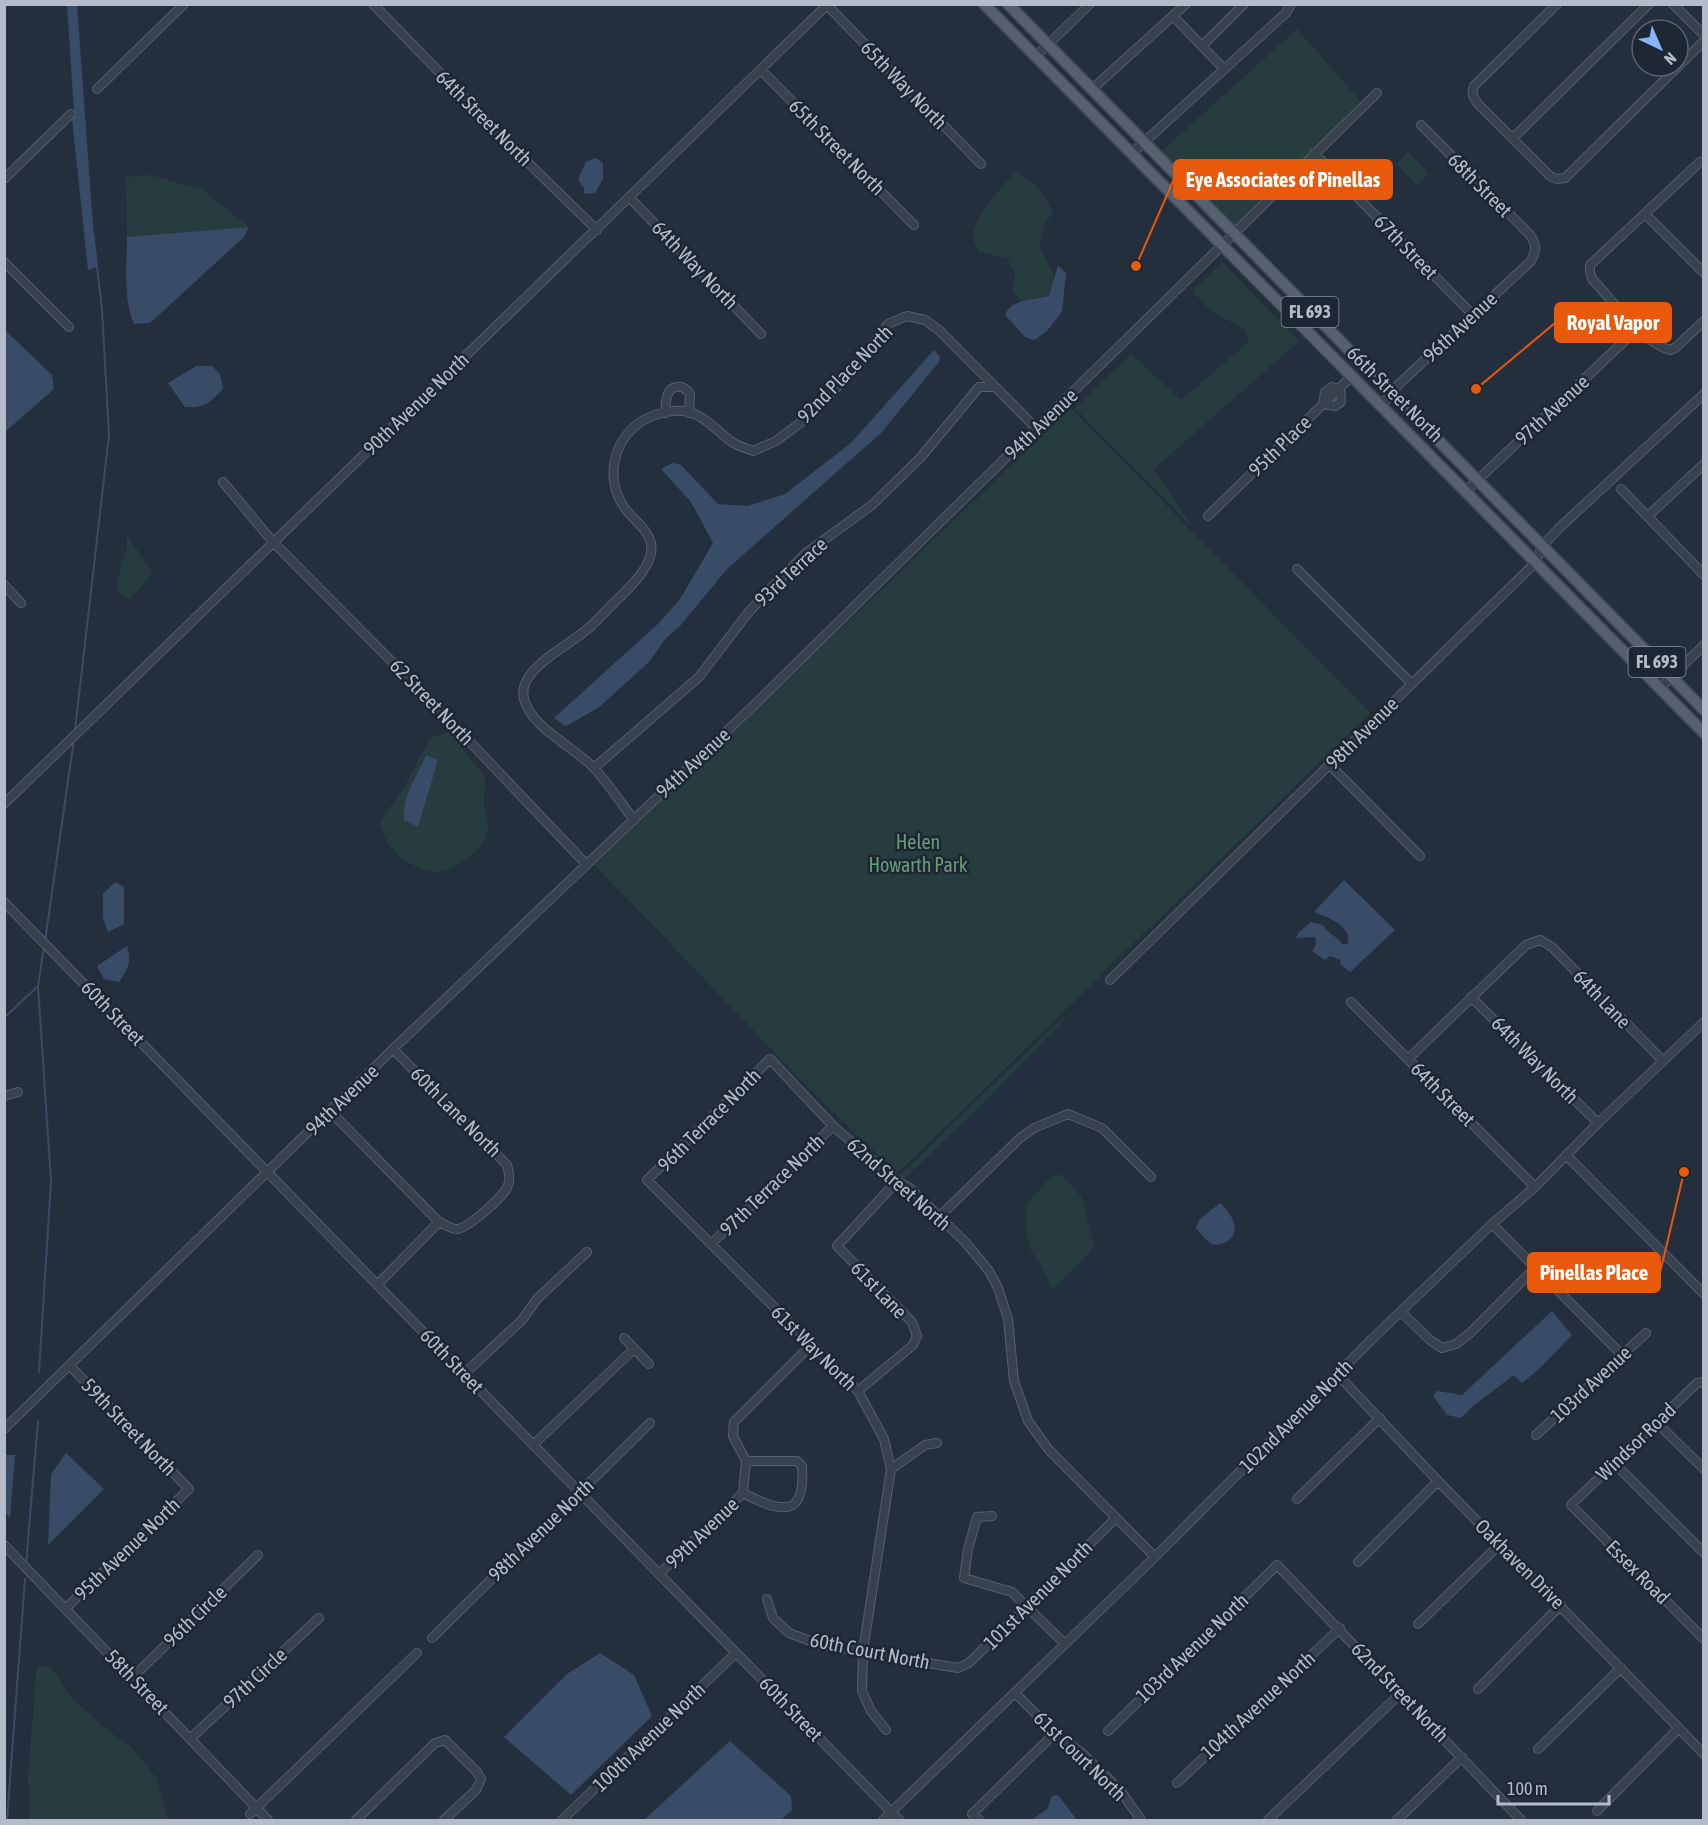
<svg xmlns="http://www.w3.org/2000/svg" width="1708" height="1825" font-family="'Asap Condensed',sans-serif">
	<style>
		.green { fill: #263c3f; fill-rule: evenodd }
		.water { fill: #394c67 }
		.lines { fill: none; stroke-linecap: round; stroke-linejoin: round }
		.stream { stroke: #394c67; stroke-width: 2 }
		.minor-casing { stroke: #565f6c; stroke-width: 10 }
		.major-casing { stroke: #414a57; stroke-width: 13 }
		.minor { stroke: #38414e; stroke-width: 8 }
		.major { stroke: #56606e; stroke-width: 10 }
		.labels { text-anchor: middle; stroke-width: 5; stroke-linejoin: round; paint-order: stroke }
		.shield { fill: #1d2633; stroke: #878f9c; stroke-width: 1.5 }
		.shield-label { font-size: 18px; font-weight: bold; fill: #b4bcc9 }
		.street-label { font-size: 20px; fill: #b4bcc9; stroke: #1d2633 }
		.park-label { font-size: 20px; fill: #6b9a76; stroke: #1d2633 }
		.leader { fill: none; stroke: #e8590c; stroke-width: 2 }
		.callout-dot { fill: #e8590c; stroke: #1d2633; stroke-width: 2 }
		.callout { fill: #e8590c; stroke: #e8590c; stroke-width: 2 }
		.callout-label { font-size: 21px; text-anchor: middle; font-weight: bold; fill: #fff }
	</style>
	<rect width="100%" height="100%" fill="#242f3e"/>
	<path class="green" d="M1297,29l64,73 -125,125 -74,-76z
		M1408,152l21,21 -12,12 -21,-21z
		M1015,173c24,10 26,18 38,39l-9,14 -5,20 15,30 -5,20 -28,4 -9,-9 3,-17 -8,-16 -28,-6c-2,-5 -6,-11 -6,-17 1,-18 30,-50 42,-62z
		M150,175l53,15 46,37 -122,10 -1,-60z
		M1222,262l77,79 -145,128 41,61 -120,-122 56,-54 50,46 68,-58 -6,-14 -31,-16 -20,-21z
		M1071,408l299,305 -472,460c-107,-97 -202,-206 -304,-308z
		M127,535l26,38 -23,26 -14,-8 5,-26 6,-17z
		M449,732l36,45 -1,28 5,22 -4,12 -10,14 -28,17 -10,2 -16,-3 -21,-11 -13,-16 -7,-18c8,-17 20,-28 28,-44 7,-14 14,-28 22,-42zM426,755l12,5 -20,67 -15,-13 7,-25z
		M1063,1017l2,2 -79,81 -83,80 -4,-2 -64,-55 -49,-53 58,59 52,46h4z
		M1053,1175h8c6,7 16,14 20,22 7,15 6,32 14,47l-9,13 -34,32 -11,-25 -10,-13 -4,-16 -1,-21 1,-11z
		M37,1666h13l21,31 35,32 24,17 26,31 12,42 12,1h-150l-2,-44z"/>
	<path class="water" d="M67,5h10l19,262 -8,3 -16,-151 5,-5 -3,-3z
		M596,158l7,5v16l-8,14 -11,1v-6l-6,-8 8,-18z
		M249,227l-5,10 -94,86 -16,1c-11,-25 -7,-59 -7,-87z
		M1058,265l8,8 -4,39 -16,20 -12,8 -9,-3 -20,-22c7,-17 28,-15 44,-19z
		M5,330l47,45 2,14 -49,43z
		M934,350l6,7 -1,5 -58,71 -154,136 -47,57 -14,12 -17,24 -51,46 -32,18 -12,-8 106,-96 20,-23 33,-56 -22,-41 -30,-33 12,-6 8,2 37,39 30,2 37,-12 66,-51z
		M196,366h16l8,8 3,15c-12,13 -20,20 -38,18l-17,-24z
		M426,755l12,5 -20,67 -14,-7c-3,-22 14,-45 22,-65z
		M1344,880l51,50 -45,42 -10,-8 1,-4 -11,-4 -5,4 -13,-9 4,-7 -1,-7 -19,1 3,-6 12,-10 12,3c4,8 14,11 19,19h6c3,-19 -19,-26 -34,-32z
		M115,882l9,5v37l-16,8 -5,-13v-25z
		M127,946c5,15 1,23 -8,36l-15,-3 -7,-13z
		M1220,1203c12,10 24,31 4,40 -3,1 -7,2 -10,2 -6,-2 -14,-12 -18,-17l3,-8z
		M1552,1311l20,24 -31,32 -19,16 -8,-8 -41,31 -12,12 -14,-3 -14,-19 4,-5 25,4z
		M66,1453l38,36 -56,56 3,-71z
		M6,1455h9l-5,63 -5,-6z
		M600,1653l34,22 18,41 -81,79 -67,-58 63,-63z
		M730,1741l61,55 1,14 -11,10h-137z
		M1058,1795l19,25h-43l-1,-1 14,-10 5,-13z"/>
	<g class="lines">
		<path class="stream" d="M75,730l34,-295 -7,-125 -9,-78
			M45,941l29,-202
			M4,1018l33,-31
			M39,1372l12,-191 -13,-195 6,-39
			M26,1564l12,-143
			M7,1820l18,-241"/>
		<defs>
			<path id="minor" d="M373,4l141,145 83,81
				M1557,4l-83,82c-3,8 -1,11 4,18l72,72 7,3 8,-1 139,-137
				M1673,4l31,31
				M827,5l154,159
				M1173,16l51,53
				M1202,46l42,-42
				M1035,57l55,-53
				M761,70l153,155
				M97,89l87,-85
				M1091,90l95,-86
				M1513,138l136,-134
				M1314,153l158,161
				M1131,154l155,-141 5,-9
				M1704,161l-4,1 -110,103v7l2,7c21,22 50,63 78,71l5,-2 29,-27
				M4,179l67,-65
				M629,197l132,137
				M1645,214l59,59
				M4,262l65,65
				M1332,387l8,3 1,12 -6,4 -12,-2 2,-12z
				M1381,406l18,-22 132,-123c5,-10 6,-16 -1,-26l-109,-110
				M665,413c1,-5 0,-11 2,-16 3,-13 16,-13 23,-3l-1,19
				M223,482l50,60 156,157 158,166
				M1621,489l83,86
				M1465,492l173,-164
				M1208,516l144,-140
				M1648,516l56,-52
				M1297,569l115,115
				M4,585l17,18
				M1659,689l45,-44
				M1330,765l90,91
				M594,768l105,-91 48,-63 25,-27 34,-34 66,-48 49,-48 58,-70h14
				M4,804l824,-800
				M634,820c-13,-17 -25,-35 -39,-51 -19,-21 -64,-41 -71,-70 -2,-9 1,-18 7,-25 12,-17 44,-33 60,-48 10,-9 19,-20 29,-29 13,-13 35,-34 31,-54 -4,-15 -19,-24 -27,-36 -17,-25 -13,-58 9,-79 11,-11 34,-19 50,-17 22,3 32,19 49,31 6,4 14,6 21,9l23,-10 28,-21 50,-50 34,-46 19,-8 18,4 15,11 96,97
				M4,902l895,918
				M1110,980l425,-417 7,-16 16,-18 146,-135
				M1471,997l127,126
				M1351,1002l184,185
				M1408,1059l118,-114 14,-5 12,7 111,114
				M4,1096l14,-4
				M330,1111l109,111c5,2 12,7 17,7 11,1 46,-32 51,-41 4,-8 2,-15 0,-23l-114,-116
				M1566,1155l138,139
				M939,1217l81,-79 14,-10 34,-14 34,14 49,49
				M1492,1224l130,131
				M711,1244l122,-118
				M377,1285l62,-63
				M1401,1312l29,28 12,8 14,-4 13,-10 66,-66
				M624,1338l25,26
				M464,1374l58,-54 15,-21 50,-47
				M1337,1374l101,107 266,273
				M1704,1382l-7,1 -126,122 133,134
				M858,1391l55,-46 4,-9 -5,-14 -75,-76 60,-65
				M1656,1422l48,47
				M4,1429l389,-380 358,-341 626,-615
				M1536,1435l110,-102
				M533,1445l101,-96
				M1614,1463l90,90
				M891,1469l34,-24 12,-2
				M743,1493c37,19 63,27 59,-27l-5,-5h-51
				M1297,1499l83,-81
				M992,1516l-15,1 -9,32 -4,29 48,14 53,52
				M4,1545l264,275
				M1358,1562l80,-81
				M659,1574l84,-81 3,-32 -13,-25 1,-14 77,-77
				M767,1599l6,19 16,15 32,12 137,23 11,-5 147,-145
				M66,1608l123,-119 -119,-123
				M1418,1624l82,-80
				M432,1638l218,-215
				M132,1678l126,-123
				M1478,1689l83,-84
				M1015,1693l40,40 27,20 37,36 22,31
				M886,1730l-15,-19 -9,-20 1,-40 28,-182 -7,-30 -26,-48 -211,-211 123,-121 63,67 64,55 13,7 56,55 23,28 9,17 10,31 6,62 14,40 21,29 106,107
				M1108,1731l169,-166 244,255
				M191,1738l128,-120
				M1538,1749l83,-81
				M1177,1783l163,-155
				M1597,1811l82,-83
				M250,1814l167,-161
				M356,1820l79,-77 10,-3 32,32 4,7 -5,11 -32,30
				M562,1820l174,-167
				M883,1820l272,-263 216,-217 121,-116 43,-37 63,-64 106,-101
				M979,1820l-7,-6 83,-81
				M1268,1820l133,-127
				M1397,1820l65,-63"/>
			<path id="major" d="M984,4l720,729
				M1008,4l696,706"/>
		</defs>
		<use href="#minor" class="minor-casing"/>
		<use href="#major" class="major-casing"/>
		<use href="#minor" class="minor"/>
		<use href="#major" class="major"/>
	</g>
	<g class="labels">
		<g class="shield">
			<rect x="1281.5" y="297" width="57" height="30" rx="4.5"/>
			<rect x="1628.5" y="647" width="57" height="30" rx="4.5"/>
		</g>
		<g class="shield-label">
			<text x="1310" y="318">FL 693</text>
			<text x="1657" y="668">FL 693</text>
		</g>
		<g class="street-label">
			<text transform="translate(904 85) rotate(46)" y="7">65th Way North</text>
			<text transform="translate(484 118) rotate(45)" y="7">64th Street North</text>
			<text transform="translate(837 147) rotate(45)" y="7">65th Street North</text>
			<text transform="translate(1480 185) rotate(45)" y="7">68th Street</text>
			<text transform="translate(1406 247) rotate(46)" y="7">67th Street</text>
			<text transform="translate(695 265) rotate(46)" y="7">64th Way North</text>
			<text transform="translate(1460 327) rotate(-43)" y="7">96th Avenue</text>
			<text transform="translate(845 374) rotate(-46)" y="7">92nd Place North</text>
			<text transform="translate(1395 394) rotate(45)" y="7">66th Street North</text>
			<text transform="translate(416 404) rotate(-44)" y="7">90th Avenue North</text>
			<text transform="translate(1552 410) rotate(-43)" y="7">97th Avenue</text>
			<text transform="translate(1041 424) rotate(-44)" y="7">94th Avenue</text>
			<text transform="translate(1280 446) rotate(-44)" y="7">95th Place</text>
			<text transform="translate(791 572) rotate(-43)" y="7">93rd Terrace</text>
			<text transform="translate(432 702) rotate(46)" y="7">62 Street North</text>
			<text transform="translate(1362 733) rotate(-45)" y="7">98th Avenue</text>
			<text transform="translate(693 763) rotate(-43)" y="7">94th Avenue</text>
			<text transform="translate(1602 999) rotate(46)" y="7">64th Lane</text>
			<text transform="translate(113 1013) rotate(46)" y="7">60th Street</text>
			<text transform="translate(1535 1060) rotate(45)" y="7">64th Way North</text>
			<text transform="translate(1443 1094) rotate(45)" y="7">64th Street</text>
			<text transform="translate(342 1100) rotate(-44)" y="7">94th Avenue</text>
			<text transform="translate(456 1112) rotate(45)" y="7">60th Lane North</text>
			<text transform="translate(709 1120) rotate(-45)" y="7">96th Terrace North</text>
			<text transform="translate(899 1184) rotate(41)" y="7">62nd Street North</text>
			<text transform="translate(772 1185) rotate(-44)" y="7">97th Terrace North</text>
			<text transform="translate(879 1290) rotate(46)" y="7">61st Lane</text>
			<text transform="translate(814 1348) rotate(45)" y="7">61st Way North</text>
			<text transform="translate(452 1361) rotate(46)" y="7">60th Street</text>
			<text transform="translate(1591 1384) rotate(-43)" y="7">103rd Avenue</text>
			<text transform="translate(1296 1416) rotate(-45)" y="7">102nd Avenue North</text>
			<text transform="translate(129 1427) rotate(46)" y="7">59th Street North</text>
			<text transform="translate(1636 1442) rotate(-44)" y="7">Windsor Road</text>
			<text transform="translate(541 1530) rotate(-44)" y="7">98th Avenue North</text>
			<text transform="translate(702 1533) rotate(-44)" y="7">99th Avenue</text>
			<text transform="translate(127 1549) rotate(-44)" y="7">95th Avenue North</text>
			<text transform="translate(1520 1564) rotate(45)" y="7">Oakhaven Drive</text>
			<text transform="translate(1638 1572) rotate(45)" y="7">Essex Road</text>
			<text transform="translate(1038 1595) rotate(-45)" y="7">101st Avenue North</text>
			<text transform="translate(195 1616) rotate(-44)" y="7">96th Circle</text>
			<text transform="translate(1192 1648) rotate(-44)" y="7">103rd Avenue North</text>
			<text transform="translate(870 1651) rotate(11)" y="7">60th Court North</text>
			<text transform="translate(255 1678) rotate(-43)" y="7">97th Circle</text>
			<text transform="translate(137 1682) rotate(46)" y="7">58th Street</text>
			<text transform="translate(1400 1692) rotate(46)" y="7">62nd Street North</text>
			<text transform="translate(1258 1705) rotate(-43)" y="7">104th Avenue North</text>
			<text transform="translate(791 1709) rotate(46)" y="7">60th Street</text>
			<text transform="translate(649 1737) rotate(-44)" y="7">100th Avenue North</text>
			<text transform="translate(1080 1756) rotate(44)" y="7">61st Court North</text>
		</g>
		<g class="park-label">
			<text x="918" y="849">Helen<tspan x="918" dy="23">Howarth Park</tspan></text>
		</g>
	</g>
	<path class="leader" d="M1136 266L1174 179M1476 389L1555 323M1684 1172L1660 1273"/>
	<g class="callout-dot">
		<circle cx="1136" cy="266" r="6"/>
		<circle cx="1476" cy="389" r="6"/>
		<circle cx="1684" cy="1172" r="6"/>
	</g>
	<g class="callout">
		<rect x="1174" y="160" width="218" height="39" rx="6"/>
		<rect x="1555" y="303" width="116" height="39" rx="6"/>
		<rect x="1528" y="1253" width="132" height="39" rx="6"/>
	</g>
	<g class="callout-label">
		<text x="1283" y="187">Eye Associates of Pinellas</text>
		<text x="1613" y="330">Royal Vapor</text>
		<text x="1594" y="1280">Pinellas Place</text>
	</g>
	<rect width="1708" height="1825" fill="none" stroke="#b4bcc9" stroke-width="12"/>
	<g transform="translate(1660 48) rotate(136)"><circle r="28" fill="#1d2633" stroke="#59626f" stroke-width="1.5"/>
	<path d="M0-4.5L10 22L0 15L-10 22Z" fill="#8ab4f8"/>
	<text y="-9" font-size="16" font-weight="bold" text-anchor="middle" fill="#b4bcc9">N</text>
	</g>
	<path d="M1498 1795v9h111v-9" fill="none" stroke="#b4bcc9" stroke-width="3"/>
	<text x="1507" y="1795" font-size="18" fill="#b4bcc9" stroke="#1d2633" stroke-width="4.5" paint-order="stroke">100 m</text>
</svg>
